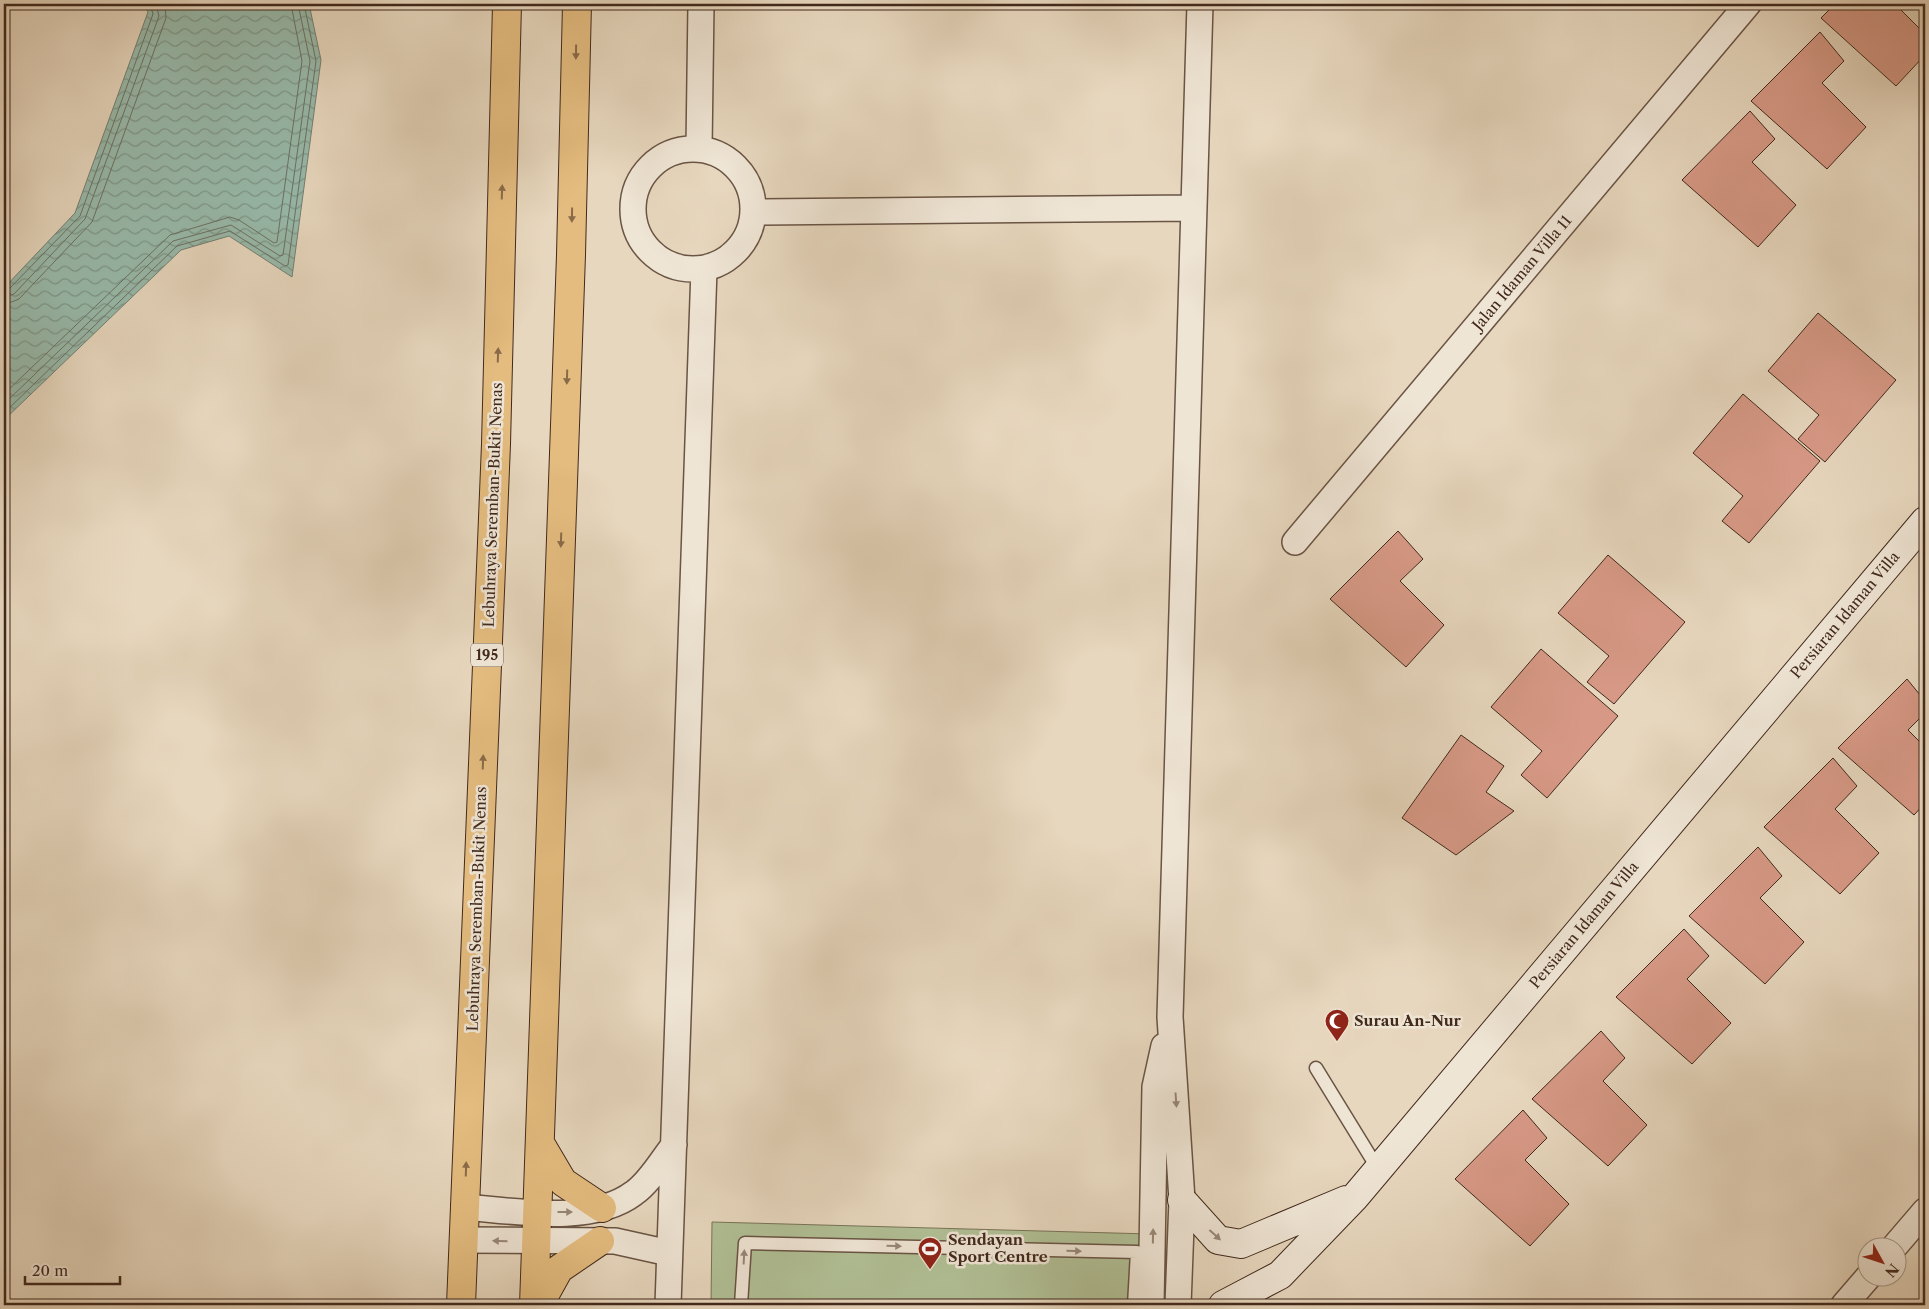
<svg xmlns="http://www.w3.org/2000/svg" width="1929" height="1309" font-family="'Libre Caslon Text',serif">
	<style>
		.pitch { fill: #b1bf95; stroke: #797458 }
		.water { fill: url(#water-waves); stroke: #758072 }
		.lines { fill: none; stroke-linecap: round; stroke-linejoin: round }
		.shore { stroke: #6c7264; stroke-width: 1 }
		.building { fill: #d79986; stroke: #41291c }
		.lane-casing { stroke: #6a5444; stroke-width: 15 }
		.street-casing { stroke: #6a5444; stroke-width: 28 }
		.secondary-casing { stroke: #41291c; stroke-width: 30 }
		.highway-casing { stroke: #41291c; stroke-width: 30 }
		.lane { stroke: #efe5d5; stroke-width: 12 }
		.street { stroke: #efe5d5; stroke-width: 25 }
		.secondary { stroke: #efe5d5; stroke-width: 28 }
		.highway { stroke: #e4bc7f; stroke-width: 28 }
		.oneway { fill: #8a6b49 }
		.oneway2 { fill: #988778 }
		.labels { text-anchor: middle; stroke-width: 5; stroke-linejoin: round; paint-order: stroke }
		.shield { fill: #efe5d5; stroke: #756154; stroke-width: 1 }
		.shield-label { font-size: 14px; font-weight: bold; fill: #41291c }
		.street-label { font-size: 15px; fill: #41291c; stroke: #efe5d5 }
		.poi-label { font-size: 15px; font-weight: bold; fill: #41291c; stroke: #efe5d5; text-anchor: start }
	</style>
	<defs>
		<pattern id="water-waves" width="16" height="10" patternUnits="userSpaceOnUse" patternTransform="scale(1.25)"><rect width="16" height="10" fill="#98baab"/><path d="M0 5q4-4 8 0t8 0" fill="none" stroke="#7e978a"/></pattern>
	</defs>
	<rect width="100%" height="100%" fill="#e7d7be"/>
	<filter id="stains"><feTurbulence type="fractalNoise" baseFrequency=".004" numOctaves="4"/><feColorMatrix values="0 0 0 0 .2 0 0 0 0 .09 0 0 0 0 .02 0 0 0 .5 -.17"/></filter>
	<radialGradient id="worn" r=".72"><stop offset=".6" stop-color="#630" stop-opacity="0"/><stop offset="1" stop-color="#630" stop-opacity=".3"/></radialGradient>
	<path class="pitch" d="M712,1222l438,12 -3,71h-436z"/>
	<path class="water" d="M144,4h165l12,56 -29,217 -63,-41 -48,14 -177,170v-132l71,-75 73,-201z"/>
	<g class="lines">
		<path class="shore" d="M4,291l5,-2 71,-73 73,-202 -3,-10
			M4,297l10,-3 71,-75 74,-203 -3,-12
			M4,305l15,-6 73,-77 74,-204 -1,-14
			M4,394l166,-159 60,-18 9,3 35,23 3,-1 25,-181 -11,-57
			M4,404l169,-163 58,-16 49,31 3,-1 27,-194 -12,-57
			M4,413l173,-167 53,-15 55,35 3,-1 28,-204 -12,-57"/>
	</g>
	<path class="building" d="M1835,4h60l30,30v21l-29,31 -75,-68z
		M1820,32l24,29 -22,22 44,44 -39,42 -76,-68z
		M1750,111l25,28 -23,23 44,43 -38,42 -76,-67z
		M1818,313l78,67 -71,82 -27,-23 21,-24 -51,-44z
		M1743,394l77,67 -71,82 -27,-22 21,-25 -50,-43z
		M1398,531l25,28 -23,22 44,44 -38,42 -76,-68z
		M1608,555l77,67 -71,82 -27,-22 22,-26 -51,-43z
		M1541,649l77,67 -71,82 -26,-23 21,-24 -51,-44z
		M1907,679l18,22v12l-17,17 17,17v56l-11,12 -76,-67z
		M1461,735l43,31 -18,26 28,19 -58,44 -54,-37z
		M1833,758l24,28 -22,23 44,44 -39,41 -76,-67z
		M1758,847l24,29 -22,22 44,44 -39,42 -76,-68z
		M1684,929l25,27 -22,23 44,44 -39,41 -76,-67z
		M1601,1031l24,27 -22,23 44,44 -39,41 -76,-67z
		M1523,1110l24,28 -22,22 44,44 -39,42 -75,-67z"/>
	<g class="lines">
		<defs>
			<path id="lane" d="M1316,1068l62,101
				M741,1305l4,-62 392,9 -3,53"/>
			<path id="street" d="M699,148l2,-144
				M633 209a60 60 0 1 1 120 0a60 60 0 1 1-120 0Z
				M754,212l440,-4
				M1295,542l453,-538
				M464,1207c51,4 128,18 170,-14 16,-11 28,-33 40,-48
				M463,1240l152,1 54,12
				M1895,1246l30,-35
				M668,1305l36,-1036
				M1151,1305l4,-218 9,-41
				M1178,1305l4,-105 -12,-183 30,-1013
				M1844,1305l25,-29"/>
			<path id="secondary" d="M1182,1200l36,40 23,4 105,-44
				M1223,1305l57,-30 75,-78 570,-676"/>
			<path id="highway" d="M540,1143l23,39 39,26
				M461,1305l35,-861 11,-440
				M534,1305l37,-1050 6,-251
				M539,1305l20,-36 41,-28"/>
		</defs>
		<use href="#lane" class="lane-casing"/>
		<use href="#street" class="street-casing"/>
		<use href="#secondary" class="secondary-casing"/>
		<use href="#highway" class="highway-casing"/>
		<use href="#lane" class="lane"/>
		<use href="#street" class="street"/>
		<use href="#secondary" class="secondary"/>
		<use href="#highway" class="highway"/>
	</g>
	<defs><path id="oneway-solid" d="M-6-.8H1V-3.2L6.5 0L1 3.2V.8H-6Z" transform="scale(1.25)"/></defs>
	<g class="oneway">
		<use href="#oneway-solid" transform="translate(576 52) rotate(91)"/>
		<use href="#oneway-solid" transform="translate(502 192) rotate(-88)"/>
		<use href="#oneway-solid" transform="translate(572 215) rotate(91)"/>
		<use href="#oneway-solid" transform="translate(498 355) rotate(-88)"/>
		<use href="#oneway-solid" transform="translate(567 377) rotate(92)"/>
		<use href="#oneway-solid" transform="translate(561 540) rotate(92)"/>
		<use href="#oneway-solid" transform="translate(483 762) rotate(-88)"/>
		<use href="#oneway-solid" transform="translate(466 1169) rotate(-88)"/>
	</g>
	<g class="oneway2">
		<use href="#oneway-solid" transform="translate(1176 1100) rotate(86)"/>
		<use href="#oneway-solid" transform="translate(565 1212)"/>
		<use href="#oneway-solid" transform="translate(1215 1235) rotate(42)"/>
		<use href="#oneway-solid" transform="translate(1153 1236) rotate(-89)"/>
		<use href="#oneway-solid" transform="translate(500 1241) rotate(-179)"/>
		<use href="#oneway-solid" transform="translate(894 1246) rotate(1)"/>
		<use href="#oneway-solid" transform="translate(1074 1251) rotate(1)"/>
		<use href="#oneway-solid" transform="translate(744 1257) rotate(-87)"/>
	</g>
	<defs>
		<symbol id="mosque-pin" viewBox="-11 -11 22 30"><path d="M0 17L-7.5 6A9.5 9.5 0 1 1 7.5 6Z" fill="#8f2418" stroke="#efe5d5"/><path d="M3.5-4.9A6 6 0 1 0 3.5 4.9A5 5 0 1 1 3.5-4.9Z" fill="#fff"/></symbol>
		<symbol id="stadium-pin" viewBox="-11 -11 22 30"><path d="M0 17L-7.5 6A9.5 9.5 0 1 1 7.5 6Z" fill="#8f2418" stroke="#efe5d5"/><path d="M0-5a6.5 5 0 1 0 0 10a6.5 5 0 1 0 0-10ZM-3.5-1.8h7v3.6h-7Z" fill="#fff"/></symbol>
	</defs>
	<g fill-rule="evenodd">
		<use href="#mosque-pin" x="1323" y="1007" width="28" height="38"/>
		<use href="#stadium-pin" x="916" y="1235" width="28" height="38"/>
	</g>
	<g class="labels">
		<rect class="shield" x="471" y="643.5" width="32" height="23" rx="4"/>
		<g class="shield-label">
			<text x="487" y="660">195</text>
		</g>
		<g class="street-label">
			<text transform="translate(1522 273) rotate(-50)" y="5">Jalan Idaman Villa 11</text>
			<text transform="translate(493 505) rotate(-88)" y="5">Lebuhraya Seremban-Bukit Nenas</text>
			<text transform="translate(1845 615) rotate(-50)" y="5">Persiaran Idaman Villa</text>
			<text transform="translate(477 909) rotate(-88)" y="5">Lebuhraya Seremban-Bukit Nenas</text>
			<text transform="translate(1584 925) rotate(-50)" y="5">Persiaran Idaman Villa</text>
		</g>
		<g class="poi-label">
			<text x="1354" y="1026">Surau An-Nur</text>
			<text x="948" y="1245">Sendayan<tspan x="948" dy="17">Sport Centre</tspan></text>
		</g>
	</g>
	<rect width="1929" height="1309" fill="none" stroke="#e7d7be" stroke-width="20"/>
	<rect x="5" y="5" width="1919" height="1299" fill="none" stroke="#41291c" stroke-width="2.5"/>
	<rect x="10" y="10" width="1909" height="1289" fill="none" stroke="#41291c"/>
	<g transform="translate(1882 1262) rotate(130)"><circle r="24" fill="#efe5d5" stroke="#a99a8b"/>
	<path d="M0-4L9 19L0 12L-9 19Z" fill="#8f2418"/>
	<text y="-8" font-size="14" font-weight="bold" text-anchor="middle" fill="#41291c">N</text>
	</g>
	<path d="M25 1276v8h95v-8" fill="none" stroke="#41291c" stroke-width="2.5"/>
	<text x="32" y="1276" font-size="15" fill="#41291c" stroke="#efe5d5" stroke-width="4" paint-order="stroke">20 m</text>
	<rect width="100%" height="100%" filter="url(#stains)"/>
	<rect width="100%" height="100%" fill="url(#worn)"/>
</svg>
